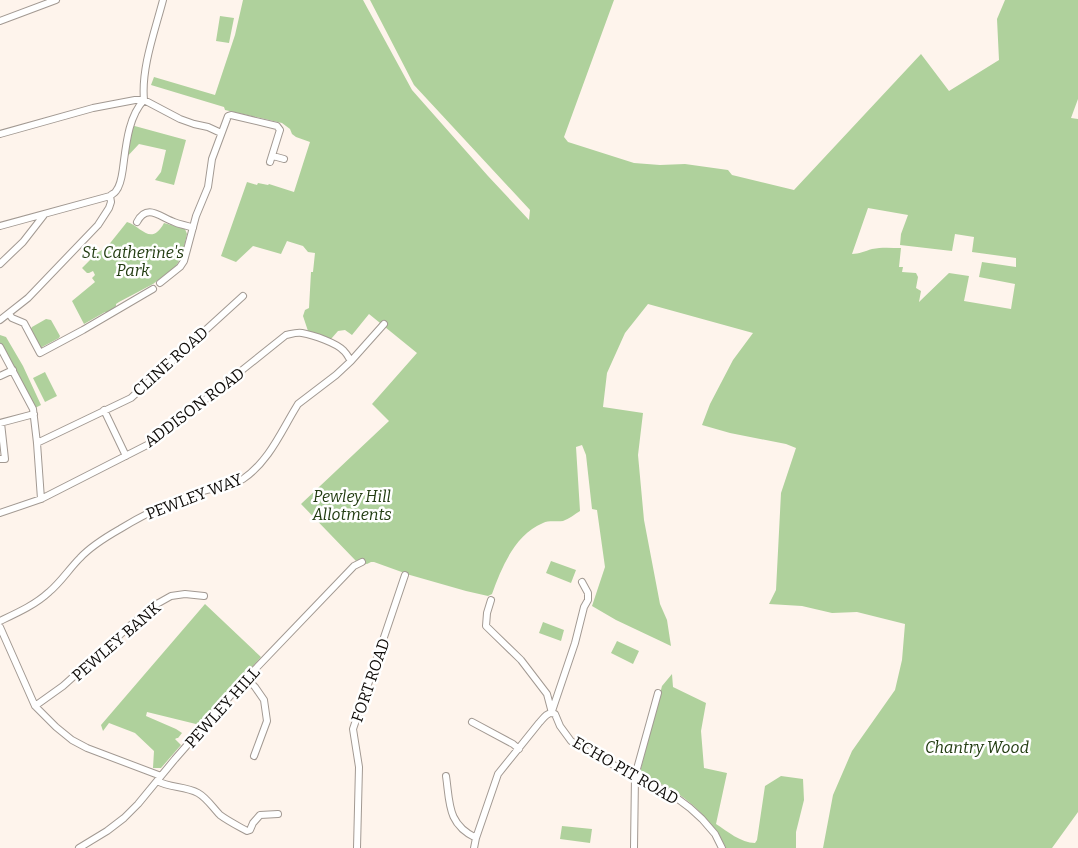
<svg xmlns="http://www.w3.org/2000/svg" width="1078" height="848" font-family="Bitter,serif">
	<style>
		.green { fill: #afd19c; fill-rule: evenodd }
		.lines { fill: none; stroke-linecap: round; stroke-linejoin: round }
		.street-casing { stroke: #a29992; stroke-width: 8 }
		.street { stroke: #fff; stroke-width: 6 }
		.labels { text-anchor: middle; stroke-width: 5; stroke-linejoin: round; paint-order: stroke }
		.park-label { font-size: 16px; font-style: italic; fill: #223c11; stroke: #fff }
		.street-label { font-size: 16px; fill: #0f0c09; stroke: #fff }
	</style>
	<rect width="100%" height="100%" fill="#fef4ec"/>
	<path class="green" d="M243,0h120l49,90 76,86 41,44 1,-10 -116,-125 -44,-85h244l-50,137 4,5 66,21 26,2 25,-1 43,6 4,5 62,15 127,-136 28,37 50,-31 -2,-41 8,-19h73v99l-7,19 7,1v693l-26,36h-229l10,-53 19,-44 43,-61 7,-30 3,-36 -48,-12 -25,1 -30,-7 -33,-2 7,-14 5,-97 15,-45 -10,-4 -56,-11 -28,-8 8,-21 23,-44 20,-27 -105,-29 -23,29 -18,40 -4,34 40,6 -5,42 6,65 16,84 7,16 4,26 -55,-26 -24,-14 13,-39 -8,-57 -5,-1 -6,-54 -4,-10 -6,2 4,64c-5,3 -11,8 -17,10 -7,1 -14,-1 -20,2 -28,12 -41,43 -51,71l-4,2 -22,-5 -56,-16 -36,-13h-3l-4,2 -11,-2 2,-2 -2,1 -55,-57 88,-83 -17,-17 45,-51 -48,-39 -17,21 -7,-5 -7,1 -7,8 -23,-8 -5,-15 2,-6 4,-2 2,-36h2l2,-19 -7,-1 -5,-6 -16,-5 -6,13 -28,-8 -17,16 -15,-6 26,-74 10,3 1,-2 10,2 1,-1 25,8 16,-50 -14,-5 -4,-3 -2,-5 -8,-6 -57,-13 -1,-3 -73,-22 3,-8 61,18 20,-60zM868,208l40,7 -7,19 -1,11 52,6 3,-17 19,3 -2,15 44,6v9l-34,-5 -3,15 36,7 -4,25 -47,-8 5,-25 -20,-3 -30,29 2,-11 -5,-3 2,-11 -2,-4 -14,-1 1,-5h-4l2,-19c-10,0 -19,-1 -29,1 -7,2 -13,5 -20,5z
		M220,16l14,2 -5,25 -13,-2z
		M131,125l55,15 -12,45 -19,-5 6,-8 5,-22 -27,-6 -15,16z
		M127,222c14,4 24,25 37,1l21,6 2,5 -5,22 -6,10 -23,18 -34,18 -3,2v2l-8,7 -3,-1 -21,12 -12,-23 23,-19 -3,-4 3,-3 -2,-4 -4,2h-2l-5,-5 15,-15 10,-6z
		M46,319l5,1 9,16 -1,2 -17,9h-2l-10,-17 2,-3z
		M0,335l6,2 17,29 18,39 -8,4 -33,-62z
		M45,372l12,24 -12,6 -12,-24z
		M551,561l25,9 -5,13 -25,-10z
		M205,604l56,53 -61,68 -53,-13 -1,4 30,13 6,4 -4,5h-1l-2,1 6,6 -20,23h-8l1,-17 -19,-18 -26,-10 -6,8 -2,-6z
		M543,622l21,8 -3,11 -22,-8z
		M617,641l22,10 -6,13 -22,-11z
		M672,674l1,13 33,16 -5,28 3,37 23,5 -11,51c11,7 25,19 39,19l2,-3 8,-54 16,-10 22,3 1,21 -8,32v16h-70c-13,-26 -34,-47 -59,-61 -9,-5 -19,-8 -27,-15l22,-86z
		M562,826l30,3 -2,14 -30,-4z"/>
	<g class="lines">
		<defs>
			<path id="street" d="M0,21l56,-21
				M0,134l93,-26 42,-8h9l36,19 14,5 14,3 13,6
				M273,156l11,3
				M137,222c10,-19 23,-5 37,0 6,3 13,3 19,6
				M0,226l110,-30c2,-2 5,-3 6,-5 5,-6 6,-16 7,-23 3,-22 5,-51 21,-68 -3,-32 11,-69 19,-100
				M0,264l23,-22 21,-27
				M160,283l20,-16 4,-6 12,-45 12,-29 4,-28 16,-43 3,-1 46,11 3,4 -1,3 -9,29
				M9,314l3,4 12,5 16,30 43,-23 70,-41
				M0,320l28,-22 70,-73 11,-17 2,-6 -1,-6
				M0,347l33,62 4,34 4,56
				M0,376l13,-6
				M104,410l22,46
				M0,423l34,-9
				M37,443l94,-45 112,-102
				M0,459h5l-4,-36
				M0,513l41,-14 110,-56 135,-108c5,-1 11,-3 16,-2 11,2 35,10 42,18 3,3 5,7 7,10
				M491,600l-4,13 -1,13 35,34 26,34 5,19 3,1 5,12 11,15 15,10 63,32 15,7 14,9 12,9 12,11 13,15 7,14
				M0,621c17,-8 35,-16 49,-29 12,-10 20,-23 31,-34 11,-12 26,-21 40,-29 26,-16 54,-29 83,-38 14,-4 28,-4 40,-12 25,-17 37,-45 52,-70l3,-5 38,-29 15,-14 33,-37
				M0,627l35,79 21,21 16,13 15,8 74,28
				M246,678l9,9 9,13 3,21 -13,35
				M35,706l28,-20 69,-62 23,-19 16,-9 14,-2 19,2
				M552,711l23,-68 9,-36 4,-7v-7l-6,-11
				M472,722l41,22 6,5
				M446,776c4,27 1,48 30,62
				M157,781c13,7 28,5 41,12 9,5 15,15 22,22 8,6 18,11 27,16l3,-1 3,-7 7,-8 18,-1
				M79,848l28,-17 17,-13 14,-14 37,-45 63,-72 116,-121 8,-4
				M357,848l2,-81 -6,-38 52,-154
				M474,848l2,-10 22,-64 41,-51c4,-4 7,-10 13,-10
				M634,848l1,-72 23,-83"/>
		</defs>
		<use href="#street" class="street-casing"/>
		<use href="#street" class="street"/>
	</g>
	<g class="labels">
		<g class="park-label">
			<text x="133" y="258">St. Catherine's<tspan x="133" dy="18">Park</tspan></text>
			<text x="352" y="502">Pewley Hill<tspan x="352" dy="18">Allotments</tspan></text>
			<text x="977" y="753">Chantry Wood</text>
		</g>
		<g class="street-label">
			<text transform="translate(170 361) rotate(-42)" y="6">CLINE ROAD</text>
			<text transform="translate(194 407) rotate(-37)" y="6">ADDISON ROAD</text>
			<text transform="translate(194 496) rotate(-21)" y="6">PEWLEY WAY</text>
			<text transform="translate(116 641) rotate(-41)" y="6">PEWLEY BANK</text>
			<text transform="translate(370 680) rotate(-71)" y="6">FORT ROAD</text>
			<text transform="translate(222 707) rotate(-48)" y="6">PEWLEY HILL</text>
			<text transform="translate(626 770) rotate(30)" y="6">ECHO PIT ROAD</text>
		</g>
	</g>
</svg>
